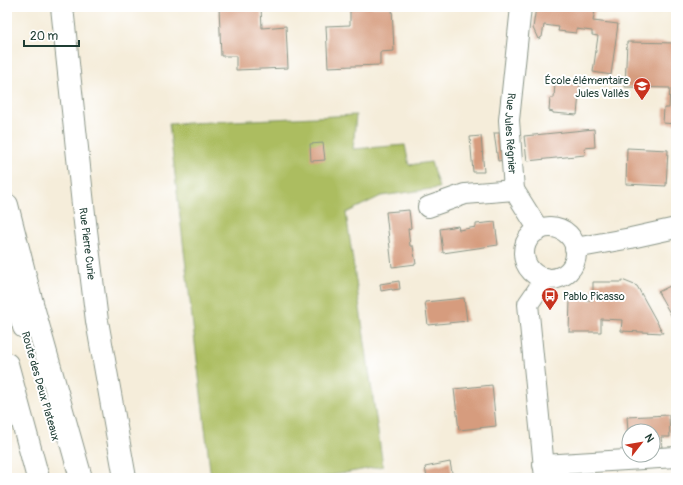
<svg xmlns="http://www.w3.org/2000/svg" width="683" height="485" font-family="Pangolin,sans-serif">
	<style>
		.green { fill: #acbd60; stroke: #667d4a }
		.building { fill: #d69c7e }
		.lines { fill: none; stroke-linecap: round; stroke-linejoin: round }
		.minor-casing { stroke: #8a9587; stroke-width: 22 }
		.tertiary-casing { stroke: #8a9587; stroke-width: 24 }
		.primary-casing { stroke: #8a9587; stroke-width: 24 }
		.minor { stroke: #fff; stroke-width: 20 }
		.tertiary { stroke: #fff; stroke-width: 22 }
		.primary { stroke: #fff; stroke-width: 22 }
		.labels { text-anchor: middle; stroke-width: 4; stroke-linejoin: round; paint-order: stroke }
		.poi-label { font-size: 11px; fill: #1f3d34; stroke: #fff; text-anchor: end }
		.street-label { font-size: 11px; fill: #1f3d34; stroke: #fff }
	</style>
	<rect width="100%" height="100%" fill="#fff"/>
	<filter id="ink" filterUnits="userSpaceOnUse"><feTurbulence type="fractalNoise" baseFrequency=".025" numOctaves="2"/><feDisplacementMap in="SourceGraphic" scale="8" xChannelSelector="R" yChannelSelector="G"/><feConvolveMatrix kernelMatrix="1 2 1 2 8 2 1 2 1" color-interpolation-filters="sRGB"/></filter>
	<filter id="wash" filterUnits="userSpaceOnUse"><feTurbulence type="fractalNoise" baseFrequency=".012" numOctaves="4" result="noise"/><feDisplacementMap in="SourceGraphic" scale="16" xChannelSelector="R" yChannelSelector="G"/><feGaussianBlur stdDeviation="0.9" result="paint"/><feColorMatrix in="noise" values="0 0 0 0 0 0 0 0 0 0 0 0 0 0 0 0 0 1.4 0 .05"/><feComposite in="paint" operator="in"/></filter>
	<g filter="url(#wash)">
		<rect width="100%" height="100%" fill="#f5edda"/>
		<path class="green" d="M356,115l-3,34 52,-4 4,20 22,-3 8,26 -58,8 -35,17 37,253 -65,12h-107l-42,-354z"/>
		<g id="blocks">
			<path class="building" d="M219,7h42l1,21 24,-2 2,42 -52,2v-14h-15z
				M350,7h42l2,44 -14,1v13l-52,2 -2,-41 24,-1z
				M536,7h31l28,3 -2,11 25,3 -7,51 -18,-3 5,-36 -6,-1v-4l-16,-2v4l-18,-2 1,-4 -15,-2 -2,12 -4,2 -5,-11z
				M627,42l49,1v81l-13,-1 1,-15h5l1,-20 -45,-1z
				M555,82l25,2 -3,31 -24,-2v-1l-4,-1 1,-13h4z
				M594,129l1,18 -11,1 1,7 -58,6 -3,-25z
				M494,133h7l3,27 -6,1z
				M481,136l3,36h-11l-3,-35z
				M323,143l2,17 -14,1 -1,-17z
				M627,148l41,2 -2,36 -40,-2z
				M409,210l2,18 -3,1 2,17h3l3,18 -24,3 -6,-55z
				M495,222l3,23 -55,8 -3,-24 18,-3 1,4 17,-3v-3z
				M622,280l15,6 26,47 -42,-2 1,-11 -21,-1v13h-32l1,-32h23v-18h29z
				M399,281l1,8 -8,1v-1l-11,2 -1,-7z
				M676,283v41l-18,-32z
				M464,298l3,23 -39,4 -3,-23z
				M492,385l4,41 -37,4 -5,-41z
				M669,415l1,22h-9l1,10 -9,1v-17h-25l-1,-14z
				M450,462l3,16h-26l-2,-11z"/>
		</g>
	</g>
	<g filter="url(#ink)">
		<use href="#blocks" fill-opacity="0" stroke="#8a9587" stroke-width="1"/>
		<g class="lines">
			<defs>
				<g id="minor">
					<path id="s1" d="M521,7l-12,113 5,70 25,40"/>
					<path d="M428,207l37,-13 49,-4"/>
					<circle cx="550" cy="253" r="26"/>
					<path d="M575,248l56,-10 45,-10"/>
					<path d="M543,465l133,-8"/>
					<path d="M545,478l-17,-174 18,-26"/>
				</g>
				<g id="tertiary">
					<path id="s2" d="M62,7l22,207 13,107 28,157"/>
				</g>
				<path id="primary" d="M7,205l26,102 48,171
					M7,271l17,56
					M7,364l31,114"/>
			</defs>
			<use href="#minor" class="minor-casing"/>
			<use href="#tertiary" class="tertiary-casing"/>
			<use href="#primary" class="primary-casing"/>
			<use href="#minor" class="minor"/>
			<use href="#tertiary" class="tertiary"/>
			<use href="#primary" class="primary"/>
		</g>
	</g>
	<defs>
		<symbol id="school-pin" viewBox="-11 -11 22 30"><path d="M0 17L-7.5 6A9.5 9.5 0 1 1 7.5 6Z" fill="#c8321e" stroke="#fff"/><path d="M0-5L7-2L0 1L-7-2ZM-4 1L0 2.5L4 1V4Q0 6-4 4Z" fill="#fff"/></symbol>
		<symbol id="bus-pin" viewBox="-11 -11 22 30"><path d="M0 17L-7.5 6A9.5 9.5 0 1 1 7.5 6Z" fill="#c8321e" stroke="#fff"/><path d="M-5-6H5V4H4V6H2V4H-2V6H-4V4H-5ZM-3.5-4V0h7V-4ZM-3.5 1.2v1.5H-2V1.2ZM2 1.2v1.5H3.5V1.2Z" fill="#fff"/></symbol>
	</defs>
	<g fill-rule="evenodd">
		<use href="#school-pin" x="632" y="76" width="20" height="27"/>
		<use href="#bus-pin" x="540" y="286" width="20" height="27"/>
	</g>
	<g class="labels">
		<g class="poi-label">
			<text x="629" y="84">École élémentaire<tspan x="629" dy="13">Jules Vallès</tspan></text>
			<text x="563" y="300" text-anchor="start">Pablo Picasso</text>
		</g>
		<g class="street-label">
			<text dy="4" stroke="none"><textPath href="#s1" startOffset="127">Rue Jules Régnier</textPath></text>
			<text dy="4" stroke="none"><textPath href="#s2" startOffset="238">Rue Pierre Curie</textPath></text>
			<text transform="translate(41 386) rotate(74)" y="4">Route des Deux Plateaux</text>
		</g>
	</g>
	<rect width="683" height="485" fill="none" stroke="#fff" stroke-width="24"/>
	<g transform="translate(641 443) rotate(59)"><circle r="19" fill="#ffffff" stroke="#a5b1ae"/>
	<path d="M0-3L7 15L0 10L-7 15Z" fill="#c8321e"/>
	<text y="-6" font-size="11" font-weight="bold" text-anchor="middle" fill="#1f3d34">N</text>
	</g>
	<path d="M24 40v6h55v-6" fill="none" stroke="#1f3d34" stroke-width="2"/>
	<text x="30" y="40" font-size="12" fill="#1f3d34" stroke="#ffffff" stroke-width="3" paint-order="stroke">20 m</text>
</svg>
